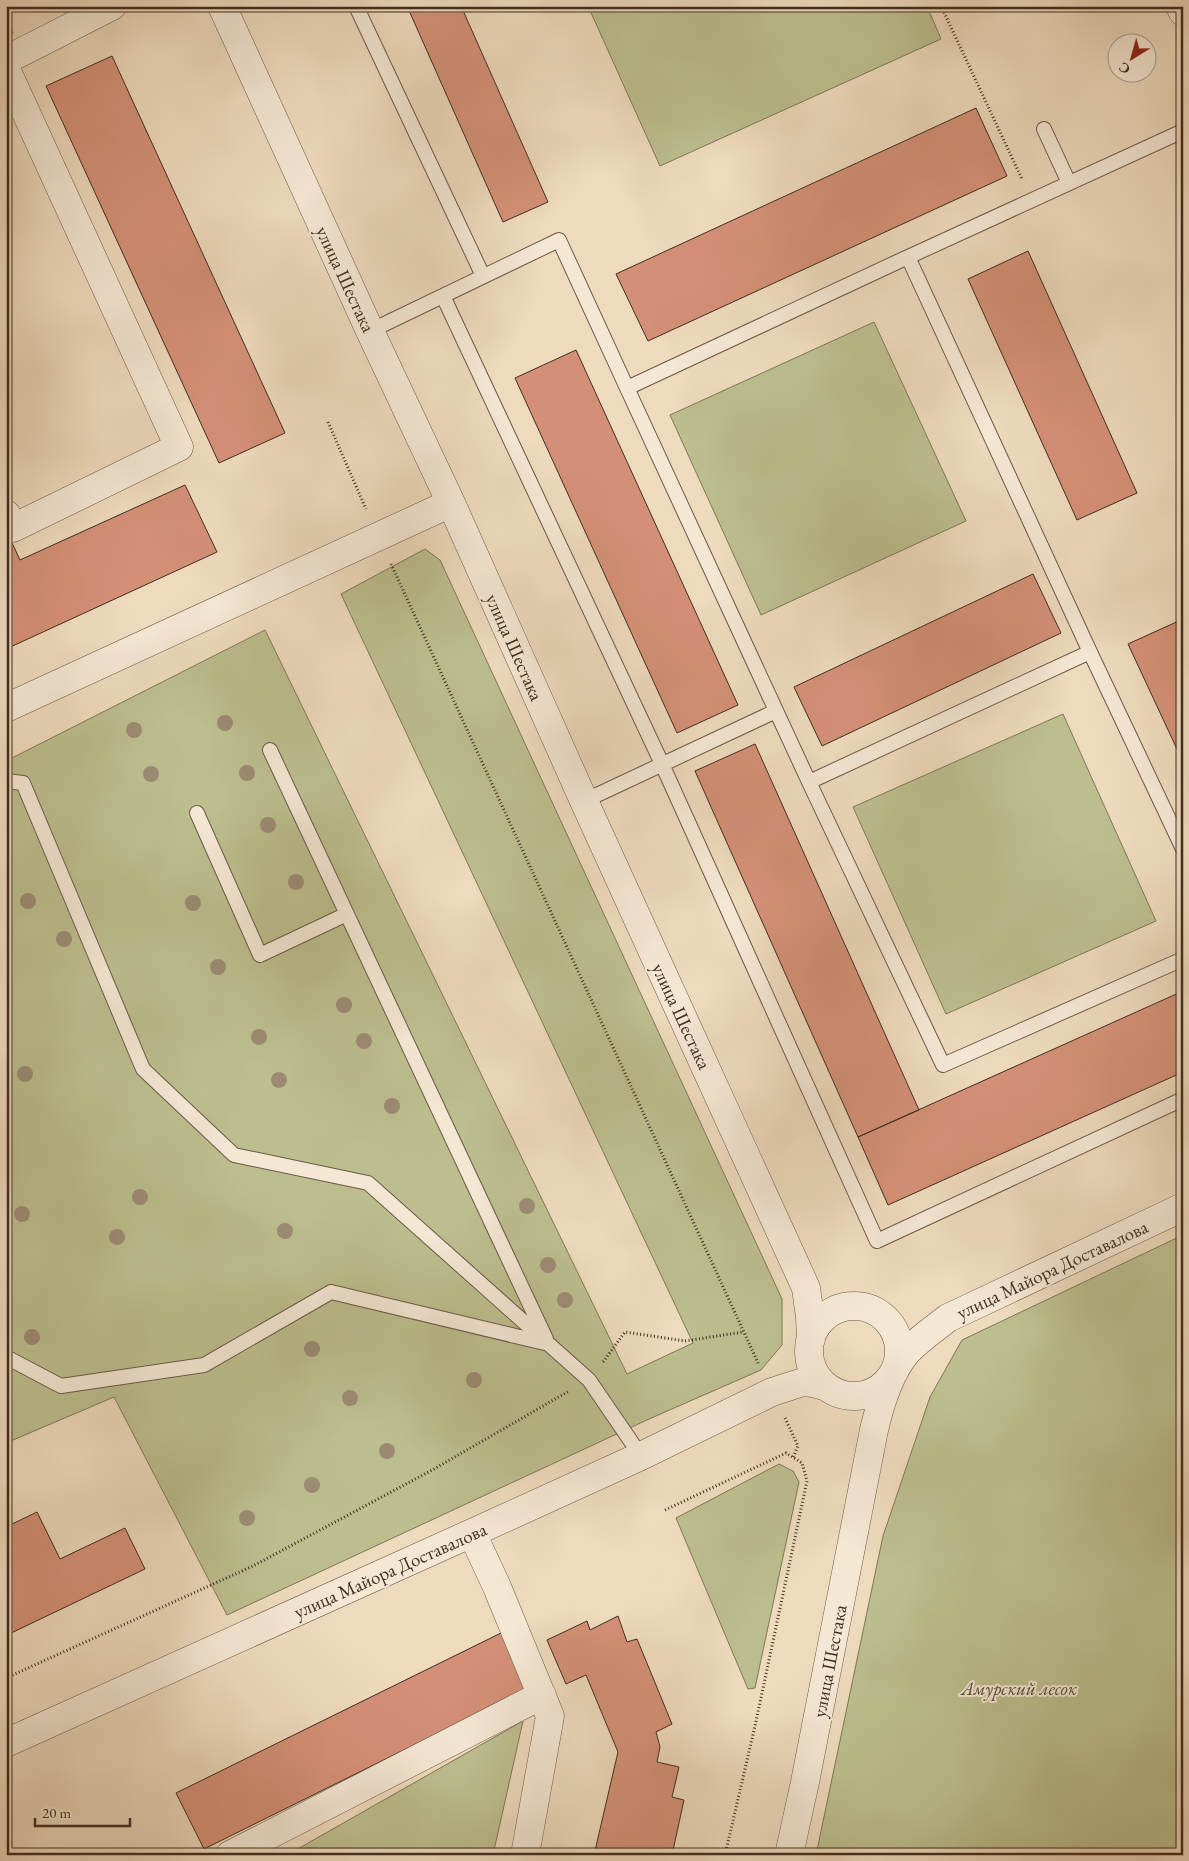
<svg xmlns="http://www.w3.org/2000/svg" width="1189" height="1861" font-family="'EB Garamond',serif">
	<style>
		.green { fill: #bcbe8e; stroke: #7e7657 }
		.building { fill: #d49077; stroke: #402d20 }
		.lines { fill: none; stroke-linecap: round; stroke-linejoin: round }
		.service-casing { stroke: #6c5847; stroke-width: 16 }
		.minor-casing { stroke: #6c5847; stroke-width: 29 }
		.path { stroke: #402d20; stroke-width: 3; stroke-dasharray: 1 2.5; stroke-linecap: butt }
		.service { stroke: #f4e7d4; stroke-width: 14 }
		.minor { stroke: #f4e7d4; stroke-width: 28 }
		.tree { fill: #9c8b73 }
		.labels { text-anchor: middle; stroke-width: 4; stroke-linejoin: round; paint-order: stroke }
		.street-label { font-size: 19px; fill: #402d20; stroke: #f4e7d4 }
		.park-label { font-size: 19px; font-style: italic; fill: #594a36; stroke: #f4e7d4 }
	</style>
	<rect width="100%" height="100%" fill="#eedabd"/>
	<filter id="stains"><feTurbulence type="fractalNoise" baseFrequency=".004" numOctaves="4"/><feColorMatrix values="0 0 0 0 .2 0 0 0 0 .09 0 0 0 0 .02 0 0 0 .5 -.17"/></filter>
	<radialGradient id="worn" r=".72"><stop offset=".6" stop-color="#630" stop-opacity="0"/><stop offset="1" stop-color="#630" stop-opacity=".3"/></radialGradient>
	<path class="green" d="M588,6h339l14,33 -281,127z
		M874,322l92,199 -205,94 -91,-200z
		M425,549l15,11 342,739v46l-21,25 -112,49 -422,196 -113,-218 -108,46v-682l259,-131 362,744 66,-31 -352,-749z
		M1063,714l93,207 -210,93 -93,-207z
		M1183,1235v620h-367l67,-319 47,-139 32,-57z
		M779,1464l14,7 6,11 -44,206 -7,1 -72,-171z
		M523,1721l-30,134h-206z"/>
	<path class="building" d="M407,6h54l87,196 -45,20z
		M6,19l7,14 -7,4z
		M112,56l173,377 -66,30 -173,-377z
		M976,108l31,68 -359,165 -32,-67z
		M1028,251l109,242 -60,27 -109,-241z
		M576,350l162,355 -61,28 -162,-355z
		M185,485l32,67 -211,97v-119l14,30z
		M1033,574l28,59 -239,113 -28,-59z
		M1183,619v143l-55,-118z
		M755,744l164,366 -61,27 -163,-366z
		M1183,991v81l-295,133 -30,-68z
		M37,1512l23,47 65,-31 20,41 -138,66 -1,-108z
		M618,1616l9,26 10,-3 35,85 -16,8 4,15 -3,15 22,5 -7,30 12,3 -12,55h-78l24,-103 -32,-77 -20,9 -19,-44 40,-19 3,9z
		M501,1633l28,55 -325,161 -28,-56z"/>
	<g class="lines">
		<defs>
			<path id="service" d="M356,6l127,270
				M1044,129l25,54
				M908,257l275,-126
				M443,296l219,468 215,477 306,-142
				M370,331l189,-91 68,148
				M270,750l276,589
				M6,781l17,2 120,286 91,86 134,28 221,197 52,76
				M809,782l281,-130
				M584,801l192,-90
				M197,813l63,142 87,-41
				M1183,849l-93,-197 -182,-395 -281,131 182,394 134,283 240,-106
				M6,1357l55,29 143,-21 127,-73 214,51"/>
			<path id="minor" d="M222,6l148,325 81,172 133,298 222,487 4,29 1,22
				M1180,6l3,6
				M6,60l106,-54
				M6,69l173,378 -166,81 -7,-14
				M6,708l445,-205
				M809 1351a45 45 0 1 1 90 0a45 45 0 1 1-90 0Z
				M472,1533l25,54 53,129 -25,139
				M6,1743l466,-210 169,-77 131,-64 31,-10 10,1 11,3
				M230,1855l312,-160
				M789,1855l16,-73 69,-352c6,-26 15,-57 33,-78 12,-13 27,-23 41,-34l235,-111"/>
		</defs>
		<use href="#service" class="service-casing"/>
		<use href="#minor" class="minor-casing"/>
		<path class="path" d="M941,6l81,173
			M328,422l38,87
			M391,564l368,801
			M603,1362l22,-30 60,9 58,-9
			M785,1418l13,28 -5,12
			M665,1510l121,-57 16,10 5,18 -52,245 -30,129
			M6,1678l247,-112 181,-97 135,-78"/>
		<use href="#service" class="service"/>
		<use href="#minor" class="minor"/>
	</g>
	<g class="tree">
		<circle cx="225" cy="723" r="8"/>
		<circle cx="134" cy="730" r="8"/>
		<circle cx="247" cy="773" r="8"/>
		<circle cx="151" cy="774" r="8"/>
		<circle cx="268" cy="825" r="8"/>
		<circle cx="296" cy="882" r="8"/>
		<circle cx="28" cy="901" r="8"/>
		<circle cx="193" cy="903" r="8"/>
		<circle cx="64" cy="939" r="8"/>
		<circle cx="218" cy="967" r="8"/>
		<circle cx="344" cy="1005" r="8"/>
		<circle cx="259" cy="1037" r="8"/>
		<circle cx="364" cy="1041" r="8"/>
		<circle cx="25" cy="1074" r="8"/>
		<circle cx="279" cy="1080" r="8"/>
		<circle cx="392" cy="1106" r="8"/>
		<circle cx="140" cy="1197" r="8"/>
		<circle cx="527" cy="1206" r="8"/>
		<circle cx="22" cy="1214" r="8"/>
		<circle cx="285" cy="1231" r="8"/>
		<circle cx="117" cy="1237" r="8"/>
		<circle cx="548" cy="1265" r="8"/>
		<circle cx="565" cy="1300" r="8"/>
		<circle cx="32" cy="1337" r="8"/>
		<circle cx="312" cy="1349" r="8"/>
		<circle cx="474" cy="1380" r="8"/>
		<circle cx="350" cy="1398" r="8"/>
		<circle cx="387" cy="1451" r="8"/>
		<circle cx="312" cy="1485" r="8"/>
		<circle cx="247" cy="1518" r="8"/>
	</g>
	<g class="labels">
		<g class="street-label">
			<text transform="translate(346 279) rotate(65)" y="7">улица Шестака</text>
			<text transform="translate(515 647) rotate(66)" y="7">улица Шестака</text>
			<text transform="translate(682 1016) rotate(65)" y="7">улица Шестака</text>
			<text transform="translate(1052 1269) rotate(-25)" y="7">улица Майора Доставалова</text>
			<text transform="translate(390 1570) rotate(-24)" y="7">улица Майора Доставалова</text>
			<text transform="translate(829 1661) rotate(-79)" y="7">улица Шестака</text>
		</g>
		<g class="park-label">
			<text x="1019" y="1695">Амурский лесок</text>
		</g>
	</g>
	<rect width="1189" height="1861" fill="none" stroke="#eedabd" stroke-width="25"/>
	<rect x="8" y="8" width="1174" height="1846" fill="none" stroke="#402d20" stroke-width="2.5"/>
	<rect x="12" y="12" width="1164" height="1836" fill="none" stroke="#402d20"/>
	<g transform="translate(1132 58) rotate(217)"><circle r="24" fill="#f4e7d4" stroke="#ac9d8c"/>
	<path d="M0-4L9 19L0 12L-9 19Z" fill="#8f2418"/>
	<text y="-8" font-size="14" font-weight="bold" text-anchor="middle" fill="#402d20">С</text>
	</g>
	<path d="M35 1818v8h95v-8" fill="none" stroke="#402d20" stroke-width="2.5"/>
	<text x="42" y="1818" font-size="15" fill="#402d20" stroke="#f4e7d4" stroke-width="4" paint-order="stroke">20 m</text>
	<rect width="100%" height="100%" filter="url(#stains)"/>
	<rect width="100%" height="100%" fill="url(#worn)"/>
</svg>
